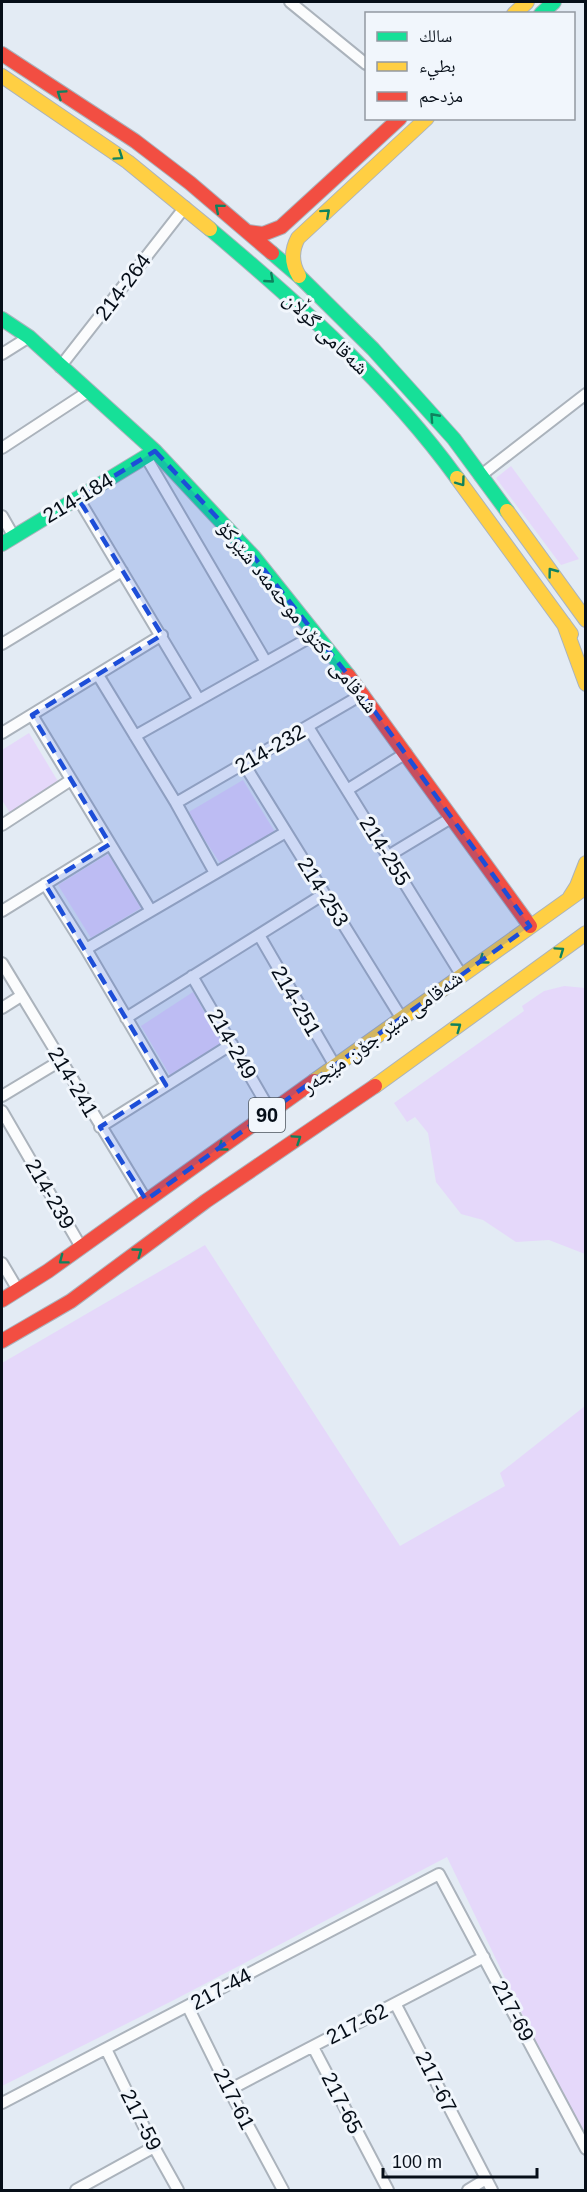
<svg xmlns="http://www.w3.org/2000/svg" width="587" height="2192" font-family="Helvetica,'Noto Naskh Arabic',sans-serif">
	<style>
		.green { fill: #e5d8fa }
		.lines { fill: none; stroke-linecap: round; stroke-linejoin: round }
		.street-casing { stroke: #abb3bc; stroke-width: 14 }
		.fast-casing { stroke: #abb3bc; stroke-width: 16 }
		.slow-casing { stroke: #abb3bc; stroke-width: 16 }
		.jam-casing { stroke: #abb3bc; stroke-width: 16 }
		.street { stroke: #fbfcfd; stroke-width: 10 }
		.fast { stroke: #16e098; stroke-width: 14 }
		.slow { stroke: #ffcf43; stroke-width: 14 }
		.jam { stroke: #f24e42; stroke-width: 14 }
		.oneway { stroke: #0f825e }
		.marked { fill: #1d4ed8; fill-opacity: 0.2; stroke: #1d4ed8; stroke-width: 4.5; stroke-dasharray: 12 8; stroke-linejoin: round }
		.labels { text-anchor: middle; stroke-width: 6; stroke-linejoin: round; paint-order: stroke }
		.shield { fill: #f1f6fc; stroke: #4c545c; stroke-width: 1.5 }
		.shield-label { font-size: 20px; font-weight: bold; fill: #060e18 }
		.street-label { font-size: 21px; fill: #060e18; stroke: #f1f6fc }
	</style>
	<rect width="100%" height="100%" fill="#e3ebf4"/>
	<path class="green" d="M511,466l68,93 -18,6 -65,-87z
		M29,733l30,50 -49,30 -8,-13v-50z
		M243,780l32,52 -53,34 -35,-53z
		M108,854l33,54 -50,30 -33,-53z
		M564,986l21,2v266l-36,-14 -33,2 -33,-22 -22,-6 -25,-32 -8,-49 -13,-16 -8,5 -13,-19 130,-92 -2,-5 22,-15z
		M193,992l31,54 -53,31 -30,-51z
		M205,1245l195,301 105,-60 -5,-13 85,-67v739l-138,-288 -273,143 -172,86v-723z"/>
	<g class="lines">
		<defs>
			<path id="street" d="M290,2l76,62
				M2,354l27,-17
				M60,367l125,-160
				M2,448l87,-57
				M146,457l120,205
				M480,476l106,-82
				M78,498l121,202
				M2,516l12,21
				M2,644l120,-73
				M98,675l78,128 39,70
				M32,715l119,196
				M308,727l154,249
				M2,733l160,-98
				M135,736l181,-102
				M244,764l158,255
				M347,790l59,-37
				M176,803l187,-109
				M2,825l69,-45
				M388,856l63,-38
				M45,884l41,65 80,136
				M2,911l108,-67
				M259,935l76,131
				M86,949l200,-117
				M2,963l144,237
				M192,976l79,136
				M2,1008l19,-12
				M126,1018l198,-124
				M2,1096l58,-35
				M2,1111l79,136
				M100,1127l132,-83
				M2,1263l16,27
				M396,2005l96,185
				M188,2007l41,83 54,100
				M313,2047l75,143
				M106,2049l48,98 24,43
				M229,2090l255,-133
				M2,2103l437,-229 147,275
				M76,2190l78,-43
				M468,2190l18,-11"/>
			<path id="fast" d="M541,14l13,-12
				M210,229c89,75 178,154 247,249
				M272,253l28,24 73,72 81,90 53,72
				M2,319l27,18 126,114 99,106 94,118
				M2,544l153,-93"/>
			<path id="slow" d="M514,14l13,-12
				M2,76l126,86 82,67
				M299,276c-8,-13 -8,-25 -1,-38l129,-120
				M457,478l114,156
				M507,511l79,109
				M564,624l22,60
				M570,897l7,-11 9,-23
				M314,1081l272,-194
				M375,1086l211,-153"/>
			<path id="jam" d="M2,54l133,87 55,42 82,70
				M248,232l15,2 18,-7 119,-109
				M348,675l182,251
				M2,1300l46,-29 266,-190
				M2,1341l69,-40 135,-100 169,-115"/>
		</defs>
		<use href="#street" class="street-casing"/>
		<use href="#fast" class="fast-casing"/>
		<use href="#slow" class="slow-casing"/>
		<use href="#jam" class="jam-casing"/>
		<use href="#street" class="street"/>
		<use href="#fast" class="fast"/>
		<use href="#slow" class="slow"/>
		<use href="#jam" class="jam"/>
	</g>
	<defs><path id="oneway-chevron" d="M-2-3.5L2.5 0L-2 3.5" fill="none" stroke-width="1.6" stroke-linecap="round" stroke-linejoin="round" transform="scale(1.5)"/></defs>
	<g class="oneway">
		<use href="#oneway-chevron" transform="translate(61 94) rotate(-146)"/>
		<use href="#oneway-chevron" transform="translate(119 156) rotate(34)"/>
		<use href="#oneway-chevron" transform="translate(219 208) rotate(-140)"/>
		<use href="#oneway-chevron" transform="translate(326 213) rotate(-42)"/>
		<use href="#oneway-chevron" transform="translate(270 279) rotate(41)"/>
		<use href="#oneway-chevron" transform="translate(434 417) rotate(-132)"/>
		<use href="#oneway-chevron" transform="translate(461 482) rotate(54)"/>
		<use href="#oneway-chevron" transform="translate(552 572) rotate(-127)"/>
		<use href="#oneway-chevron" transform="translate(560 951) rotate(-35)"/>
		<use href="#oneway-chevron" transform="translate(483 960) rotate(144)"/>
		<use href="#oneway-chevron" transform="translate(457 1027) rotate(-36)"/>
		<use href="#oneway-chevron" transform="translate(297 1139) rotate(-34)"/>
		<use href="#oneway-chevron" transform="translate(222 1147) rotate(144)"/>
		<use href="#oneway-chevron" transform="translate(138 1252) rotate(-36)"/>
		<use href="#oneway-chevron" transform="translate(63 1260) rotate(143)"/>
	</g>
	<path class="marked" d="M155,451l99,106 98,123 178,246 -384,274 -46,-73 66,-42 -121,-201 65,-40 -78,-129 130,-80 -84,-137z"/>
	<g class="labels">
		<rect class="shield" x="249" y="1098" width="36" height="34" rx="4.5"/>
		<g class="shield-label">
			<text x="267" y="1122">90</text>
		</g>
		<g class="street-label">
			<text transform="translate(123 287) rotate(-53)" y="7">214-264</text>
			<text transform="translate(326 333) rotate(44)" y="7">شەقامی گوڵان</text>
			<text transform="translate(78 498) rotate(-31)" y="7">214-184</text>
			<text transform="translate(298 617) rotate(51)" y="7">شەقامی دکتۆر موحەمەد شێرکۆ</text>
			<text transform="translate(270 749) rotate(-30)" y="7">214-232</text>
			<text transform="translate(385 851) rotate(58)" y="7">214-255</text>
			<text transform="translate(323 892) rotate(58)" y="7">214-253</text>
			<text transform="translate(296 1001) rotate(60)" y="7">214-251</text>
			<text transform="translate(382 1032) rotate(-36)" y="7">شەقامی سێر جۆن مێجەر</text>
			<text transform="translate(232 1044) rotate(60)" y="7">214-249</text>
			<text transform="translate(73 1082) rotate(59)" y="7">214-241</text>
			<text transform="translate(50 1194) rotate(60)" y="7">214-239</text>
			<text transform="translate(221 1989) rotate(-28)" y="7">217-44</text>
			<text transform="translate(513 2011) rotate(62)" y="7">217-69</text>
			<text transform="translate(357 2024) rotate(-27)" y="7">217-62</text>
			<text transform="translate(436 2082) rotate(63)" y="7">217-67</text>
			<text transform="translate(234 2099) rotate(63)" y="7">217-61</text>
			<text transform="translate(342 2103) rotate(63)" y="7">217-65</text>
			<text transform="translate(141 2120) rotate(63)" y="7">217-59</text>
		</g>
	</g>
	<rect width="587" height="2192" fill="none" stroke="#060e18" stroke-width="6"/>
	<rect x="365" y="12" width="210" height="108" fill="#f1f6fc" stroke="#9399a1" stroke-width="1.5"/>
	<rect x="377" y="32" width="30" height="9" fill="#16e098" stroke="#9399a1" stroke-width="1.5"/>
	<text x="419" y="42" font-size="18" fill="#060e18">سالك</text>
	<rect x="377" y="62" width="30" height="9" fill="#ffcf43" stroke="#9399a1" stroke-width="1.5"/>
	<text x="419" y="72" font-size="18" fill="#060e18">بطيء</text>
	<rect x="377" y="92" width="30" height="9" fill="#f24e42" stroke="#9399a1" stroke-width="1.5"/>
	<text x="419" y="102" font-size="18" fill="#060e18">مزدحم</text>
	<path d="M383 2168v9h154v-9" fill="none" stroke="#060e18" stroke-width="3"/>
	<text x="392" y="2168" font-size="18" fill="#060e18" stroke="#f1f6fc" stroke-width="4.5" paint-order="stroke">100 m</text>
</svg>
